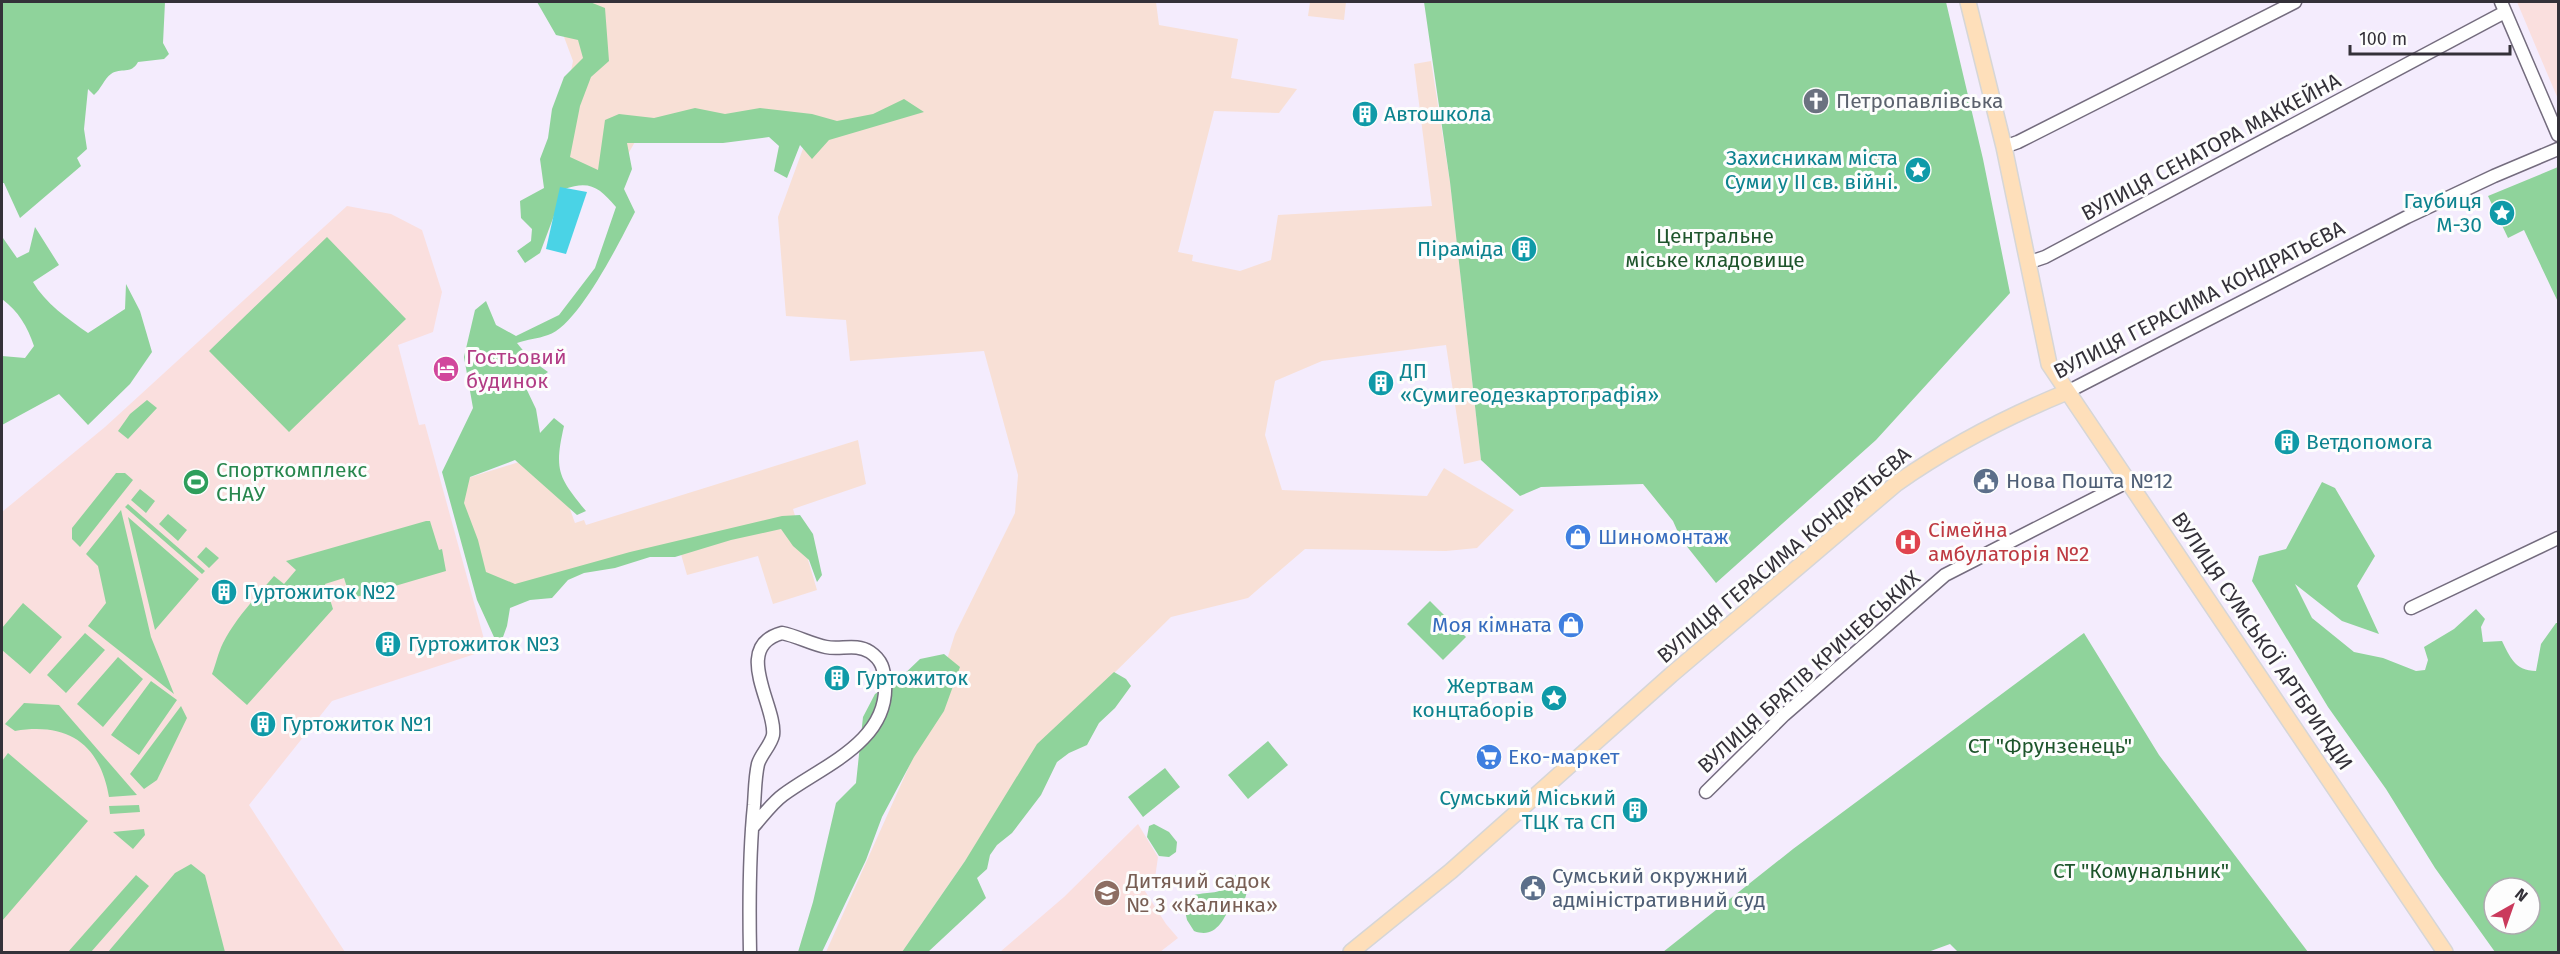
<svg xmlns="http://www.w3.org/2000/svg" width="2560" height="954" font-family="'Fira Sans',sans-serif">
	<style>
		.industrial { fill: #f8e0d6 }
		.education { fill: #fadfde }
		.green { fill: #8fd39b; fill-rule: evenodd }
		.water { fill: #4ad3e6 }
		.lines { fill: none; stroke-linecap: round; stroke-linejoin: round }
		.minor-casing { stroke: #746c7e; stroke-width: 15 }
		.major-casing { stroke: #d6d6d7; stroke-width: 18 }
		.minor { stroke: #fff; stroke-width: 12 }
		.major { stroke: #fedfba; stroke-width: 15 }
		.labels { text-anchor: middle; stroke-width: 6; stroke-linejoin: round; paint-order: stroke }
		.worship-label { font-size: 21px; fill: #5b616d; stroke: #fdfdfd; text-anchor: start }
		.culture-label { font-size: 21px; fill: #0d838f; stroke: #fdfdfd; text-anchor: start }
		.street-label { font-size: 21px; fill: #343139; stroke: #fdfdfd }
		.park-label { font-size: 21px; fill: #1e552c; stroke: #fdfdfd }
		.hotel-label { font-size: 21px; fill: #b23c85; stroke: #fdfdfd; text-anchor: start }
		.leisure-label { font-size: 21px; fill: #27864d; stroke: #fdfdfd; text-anchor: start }
		.service-label { font-size: 21px; fill: #4e5e75; stroke: #fdfdfd; text-anchor: start }
		.health-label { font-size: 21px; fill: #be3a42; stroke: #fdfdfd; text-anchor: start }
		.shop-label { font-size: 21px; fill: #366cbe; stroke: #fdfdfd; text-anchor: start }
		.education-label { font-size: 21px; fill: #785e54; stroke: #fdfdfd; text-anchor: start }
	</style>
	<rect width="100%" height="100%" fill="#f4ecfd"/>
	<path class="industrial" d="M551,2h605l3,23 79,14 -7,39 66,11 -18,24 -65,-2 -36,141 15,3 -1,6 48,10 31,-11 7,-45 154,-9 -18,-142 17,-3 19,121 31,278 -17,4 -18,-119 -124,16 -47,20 -10,54 17,55 145,6 17,-28 70,42 -37,38 -31,3 -141,-2 -57,49 -77,19 -72,71 -134,173 -63,91h-76l98,-219 31,-99 60,-121 3,-38 -34,-124 -134,10 -4,-41 -60,-4 -8,-99 30,-82 -168,-2 -29,51 -59,-17 21,-106z
		M1310,2h36l-2,18 -36,-4z
		M858,440l8,44 -73,25 24,81 -44,14 -15,-48 -71,19 -9,-31 -172,47 -20,-11 -31,-98 67,-21 44,37 9,25 9,-3 2,5z"/>
	<path class="education" d="M2517,2h41v97z
		M347,206l44,8 31,16 20,62 -9,40 -35,13 21,80 6,-1 62,226 -155,51 -83,104 96,147h-343v-440l103,-85z
		M1138,824l20,33 -3,21 -12,10 23,36 12,14 -18,14h-160l64,-55z"/>
	<path class="green" d="M2,2h163l-2,41 6,11 -5,5 -26,3c-7,13 -17,5 -27,12 -7,5 -10,15 -17,21l-6,-6 -4,40 3,20 -10,9 4,8 -61,52 -16,-35h-2z
		M537,2h53l15,6 4,53 -18,16 -11,29 -10,51 28,13 7,-50 14,-6 35,4 41,-10 30,6 35,-6 52,6 25,7 36,-7 31,-15 20,13 -95,28 -17,19 -12,-14 -13,33 -13,-7 5,-25 -10,-9 -46,6h-96l5,26 -8,20 11,23c-15,29 -57,114 -87,123 -11,4 -20,4 -31,8l13,16 18,13 -22,16 10,21 4,24 14,-15 10,8c-10,44 -6,51 22,85l-9,4 -62,-55 -45,17 -6,26 14,37 8,32 29,12 115,-32 152,-36 18,-1 13,19 9,41 -5,7 -8,-22 -16,-14 -12,-17 -50,11 -56,17h-25l-35,11 -31,5 -16,7 -16,18 -22,2 -20,8 -3,18 -8,22 -22,-48 -35,-128 31,-64 -9,-51 11,-47 11,-9 10,24 20,11 43,-21 36,-47 21,-61c-17,-20 -26,-27 -52,-18l-24,64 -15,10 -8,-12 14,-10 1,-12 -11,-11 -1,-17 24,-13 -4,-29 8,-21 4,-29 12,-32 19,-19 -5,-18 -22,-5z
		M1424,2h522l37,157 27,134 -134,147 -160,143 -35,-44 -8,-18 -30,-37 -102,3 -21,9 -39,-36 -31,-278z
		M2558,167v135l-34,-72 -16,8 -20,-42z
		M35,227l24,38 -26,17c12,21 35,37 55,51l37,-24 1,-25 14,27 12,41 -22,32 -42,41 -29,-31 -57,31v-69l23,2 9,-12c-7,-20 -15,-34 -32,-47v-60l1,-1 14,20 12,-6z
		M327,237l79,82 -117,113 -80,-81z
		M147,400l10,8 -29,31 -10,-8 12,-17z
		M116,473h9l8,7 -53,67 -8,-8v-11z
		M2322,482l13,6 40,68 -18,30 22,48 -37,-13 -47,-37 17,34 42,34 29,6 33,13 9,-1 3,-10 -4,-13 30,-18 22,-20 9,10 -4,8 2,15 19,-1c8,16 13,30 34,30l5,-27 15,-21h2v329h-63l-60,-84 -49,-79 -58,-82 -76,-126 7,-25 27,-7zM2494,888h36v36h-36z
		M140,489l15,12 -9,12 -15,-13z
		M128,504l77,67 -3,3 -77,-67z
		M121,510l30,127 23,57 -86,-68 18,-23 -8,-37 -12,-12z
		M168,514l19,16 -9,11 -19,-17z
		M128,517l71,62 -44,51z
		M426,521h4l9,29 3,-1 4,22 -85,25 -11,1 -6,-19 -19,6 8,25 -86,96 -35,-31c4,-10 6,-21 11,-31 12,-24 33,-46 51,-67l10,8 12,-14 -10,-9z
		M206,547l13,11 -10,10 -12,-11z
		M1430,601l36,36 -23,23 -36,-36z
		M23,603l39,34 -32,37 -28,-24v-22z
		M85,633l20,17 -39,43 -19,-18z
		M2084,633l75,122 149,197h-350l-8,-8 -22,8h-265l130,-103z
		M944,654l16,13 -16,44 -30,46 -32,60 -16,43 -44,92h-24l15,-50 23,-99 20,-20 7,-66 12,-23 23,-14 22,-21z
		M118,657l25,22 -40,48 -26,-23z
		M1114,672l12,7 5,7 -16,22 -16,15 -12,22 -18,8 -12,9 -16,33 -29,38 -15,12 -7,10 -3,14 -10,9 9,20 -58,54h-26l63,-91 72,-117z
		M151,681l26,19 -38,55 -28,-20z
		M24,703l35,2 78,90 -28,2c-9,-53 -41,-75 -94,-66l-10,-7z
		M181,706l6,12 -30,62 -13,9 -14,-15z
		M1268,741l20,24 -40,34 -20,-24z
		M8,753l80,68 -86,100v-160z
		M1165,768l15,19 -37,30 -15,-20z
		M139,805l1,7 -30,2 -1,-8z
		M1154,824l15,8 8,10 -1,10 -7,5 -10,-1 -12,-19 2,-11z
		M144,829l1,6 -12,14 -20,-17z
		M191,864l14,11 20,77h-117l67,-79z
		M136,875l13,11 -58,66h-23z
		M1236,875l11,12c-1,19 -5,11 -16,18 -8,16 -16,34 -37,26l-7,-11 -4,-18c9,-11 24,-7 36,-11 3,-2 5,-4 8,-5l3,-7z"/>
	<path class="water" d="M560,187l27,5 -21,62 -20,-5z"/>
	<g class="lines">
		<defs>
			<path id="minor" d="M2501,2l57,133
				M2004,147l14,-5 277,-140
				M2030,262l15,-5 460,-245
				M2067,392l340,-175 87,-41 64,-27
				M2411,608l147,-70
				M1706,792l78,-77 161,-140 184,-94
				M750,952c-1,-49 -1,-97 4,-147 1,-13 1,-28 4,-41 3,-10 13,-19 15,-29 4,-28 -42,-88 9,-102 15,3 29,11 44,14 15,3 30,-4 44,5 12,8 14,17 15,31 4,59 -63,83 -102,112 -11,8 -21,22 -31,33"/>
			<path id="major" d="M1968,2l36,145 45,217 396,588
				M1351,952l100,-81 220,-196 226,-192c53,-37 111,-67 170,-91"/>
		</defs>
		<use href="#minor" class="minor-casing"/>
		<use href="#major" class="major-casing"/>
		<use href="#minor" class="minor"/>
		<use href="#major" class="major"/>
	</g>
	<defs>
		<symbol id="church-disc" viewBox="-11 -11 22 22"><circle r="9.5" fill="#6b7280" stroke="#fdfdfd"/><path d="M-1.2-6h2.4v3.5h3.3v2.4h-3.3V6h-2.4V-.1h-3.3v-2.4h3.3Z" fill="#fff"/></symbol>
		<symbol id="building-disc" viewBox="-11 -11 22 22"><circle r="9.5" fill="#0f9aa8" stroke="#fdfdfd"/><path d="M-4-6H4V6H1V3H-1V6H-4ZM-2.5-4.3h1.7v1.8h-1.7ZM.8-4.3h1.7v1.8H.8ZM-2.5-1h1.7V.8h-1.7ZM.8-1h1.7V.8H.8Z" fill="#fff"/></symbol>
		<symbol id="sight-disc" viewBox="-11 -11 22 22"><circle r="9.5" fill="#0f9aa8" stroke="#fdfdfd"/><path d="M0-6L1.8-2.2L6-1.7L2.9 1.2L3.7 5.4L0 3.3L-3.7 5.4L-2.9 1.2L-6-1.7L-1.8-2.2Z" fill="#fff"/></symbol>
		<symbol id="hotel-disc" viewBox="-11 -11 22 22"><circle r="9.5" fill="#d1479c" stroke="#fdfdfd"/><path d="M-6-4.5h1.5V1H6V5H4.5V3h-9V5H-6ZM-4 0a1.8 1.8 0 1 1 3.6 0ZM.5 0V-2.5h3Q6-2.5 6 0Z" fill="#fff"/></symbol>
		<symbol id="civic-disc" viewBox="-11 -11 22 22"><circle r="9.5" fill="#5c6f8a" stroke="#fdfdfd"/><path d="M-.6-6.5H3V-4.5H.6V-3L4-1V1h2V6H-6V1h2V-1L-.6-3ZM-1.2 2.5V6h2.4V2.5Z" fill="#fff"/></symbol>
		<symbol id="stadium-disc" viewBox="-11 -11 22 22"><circle r="9.5" fill="#2e9e5b" stroke="#fdfdfd"/><path d="M0-5a6.5 5 0 1 0 0 10a6.5 5 0 1 0 0-10ZM-3.5-1.8h7v3.6h-7Z" fill="#fff"/></symbol>
		<symbol id="shop-disc" viewBox="-11 -11 22 22"><circle r="9.5" fill="#3f7fe0" stroke="#fdfdfd"/><path d="M-5-2.5h2.3a2.7 3.5 0 0 1 5.4 0H5L5.5 6h-11ZM-1.5-2.5h3a1.5 2.3 0 0 0-3 0Z" fill="#fff"/></symbol>
		<symbol id="hospital-disc" viewBox="-11 -11 22 22"><circle r="9.5" fill="#e0444e" stroke="#fdfdfd"/><path d="M-5-5h3v3.5h4V-5h3V5h-3V1.5h-4V5h-3Z" fill="#fff"/></symbol>
		<symbol id="supermarket-disc" viewBox="-11 -11 22 22"><circle r="9.5" fill="#3f7fe0" stroke="#fdfdfd"/><path d="M-6-5.5h2.5l.6 2H6L4.5 2H-2.5L-4.4-4H-6ZM-1.5 3.2a1.3 1.3 0 1 0 .1 0ZM3 3.2a1.3 1.3 0 1 0 .1 0Z" fill="#fff"/></symbol>
		<symbol id="school-disc" viewBox="-11 -11 22 22"><circle r="9.5" fill="#8d6e63" stroke="#fdfdfd"/><path d="M0-5L7-2L0 1L-7-2ZM-4 1L0 2.5L4 1V4Q0 6-4 4Z" fill="#fff"/></symbol>
	</defs>
	<g fill-rule="evenodd">
		<use href="#church-disc" x="1801" y="86" width="30" height="30"/>
		<use href="#building-disc" x="1350" y="99" width="30" height="30"/>
		<use href="#sight-disc" x="1903" y="155" width="30" height="30"/>
		<use href="#sight-disc" x="2487" y="198" width="30" height="30"/>
		<use href="#building-disc" x="1509" y="234" width="30" height="30"/>
		<use href="#hotel-disc" x="431" y="354" width="30" height="30"/>
		<use href="#building-disc" x="1366" y="368" width="30" height="30"/>
		<use href="#building-disc" x="2272" y="427" width="30" height="30"/>
		<use href="#civic-disc" x="1971" y="466" width="30" height="30"/>
		<use href="#stadium-disc" x="181" y="467" width="30" height="30"/>
		<use href="#shop-disc" x="1563" y="522" width="30" height="30"/>
		<use href="#hospital-disc" x="1893" y="527" width="30" height="30"/>
		<use href="#building-disc" x="209" y="577" width="30" height="30"/>
		<use href="#shop-disc" x="1556" y="610" width="30" height="30"/>
		<use href="#building-disc" x="373" y="629" width="30" height="30"/>
		<use href="#building-disc" x="822" y="663" width="30" height="30"/>
		<use href="#sight-disc" x="1539" y="683" width="30" height="30"/>
		<use href="#building-disc" x="248" y="709" width="30" height="30"/>
		<use href="#supermarket-disc" x="1474" y="742" width="30" height="30"/>
		<use href="#building-disc" x="1620" y="795" width="30" height="30"/>
		<use href="#civic-disc" x="1518" y="873" width="30" height="30"/>
		<use href="#school-disc" x="1092" y="878" width="30" height="30"/>
	</g>
	<g class="labels">
		<g class="worship-label">
			<text x="1836" y="108">Петропавлівська</text>
		</g>
		<g class="culture-label">
			<text x="1384" y="121">Автошкола</text>
			<text x="1898" y="165" text-anchor="end">Захисникам міста<tspan x="1898" dy="24">Суми у ІІ св. війні.</tspan></text>
			<text x="2482" y="208" text-anchor="end">Гаубиця<tspan x="2482" dy="24">М-30</tspan></text>
			<text x="1504" y="256" text-anchor="end">Піраміда</text>
			<text x="1400" y="378">ДП<tspan x="1400" dy="24">«Сумигеодезкартографія»</tspan></text>
			<text x="2306" y="449">Ветдопомога</text>
			<text x="244" y="599">Гуртожиток №2</text>
			<text x="408" y="651">Гуртожиток №3</text>
			<text x="856" y="685">Гуртожиток</text>
			<text x="1534" y="693" text-anchor="end">Жертвам<tspan x="1534" dy="24">концтаборів</tspan></text>
			<text x="282" y="731">Гуртожиток №1</text>
			<text x="1616" y="805" text-anchor="end">Сумський Міський<tspan x="1616" dy="24">ТЦК та СП</tspan></text>
		</g>
		<g class="street-label">
			<text transform="translate(2211 147) rotate(-28)" y="7">ВУЛИЦЯ СЕНАТОРА МАККЕЙНА</text>
			<text transform="translate(2199 300) rotate(-27)" y="7">ВУЛИЦЯ ГЕРАСИМА КОНДРАТЬЄВА</text>
			<text transform="translate(1784 555) rotate(-40)" y="7">ВУЛИЦЯ ГЕРАСИМА КОНДРАТЬЄВА</text>
			<text transform="translate(2262 641) rotate(56)" y="7">ВУЛИЦЯ СУМСЬКОЇ АРТБРИГАДИ</text>
			<text transform="translate(1809 672) rotate(-42)" y="7">ВУЛИЦЯ БРАТІВ КРИЧЕВСЬКИХ</text>
		</g>
		<g class="park-label">
			<text x="1715" y="243">Центральне<tspan x="1715" dy="24">міське кладовище</tspan></text>
			<text x="2050" y="753">СТ "Фрунзенець"</text>
			<text x="2141" y="878">СТ "Комунальник"</text>
		</g>
		<g class="hotel-label">
			<text x="466" y="364">Гостьовий<tspan x="466" dy="24">будинок</tspan></text>
		</g>
		<g class="leisure-label">
			<text x="216" y="477">Спорткомплекс<tspan x="216" dy="24">СНАУ</tspan></text>
		</g>
		<g class="service-label">
			<text x="2006" y="488">Нова Пошта №12</text>
			<text x="1552" y="883">Сумський окружний<tspan x="1552" dy="24">адміністративний суд</tspan></text>
		</g>
		<g class="health-label">
			<text x="1928" y="537">Сімейна<tspan x="1928" dy="24">амбулаторія №2</tspan></text>
		</g>
		<g class="shop-label">
			<text x="1598" y="544">Шиномонтаж</text>
			<text x="1552" y="632" text-anchor="end">Моя кімната</text>
			<text x="1508" y="764">Еко-маркет</text>
		</g>
		<g class="education-label">
			<text x="1126" y="888">Дитячий садок<tspan x="1126" dy="24">№ 3 «Калинка»</tspan></text>
		</g>
	</g>
	<rect width="2560" height="954" fill="none" stroke="#343139" stroke-width="6"/>
	<g transform="translate(2512 906) rotate(40)"><circle r="28" fill="#fdfdfd" stroke="#adabaf" stroke-width="1.5"/>
	<path d="M0-4.5L10 22L0 15L-10 22Z" fill="#ca3a5c"/>
	<text y="-9" font-size="16" font-weight="bold" text-anchor="middle" fill="#343139">N</text>
	</g>
	<path d="M2350 45v9h160v-9" fill="none" stroke="#343139" stroke-width="3"/>
	<text x="2359" y="45" font-size="18" fill="#343139" stroke="#fdfdfd" stroke-width="4.5" paint-order="stroke">100 m</text>
</svg>
